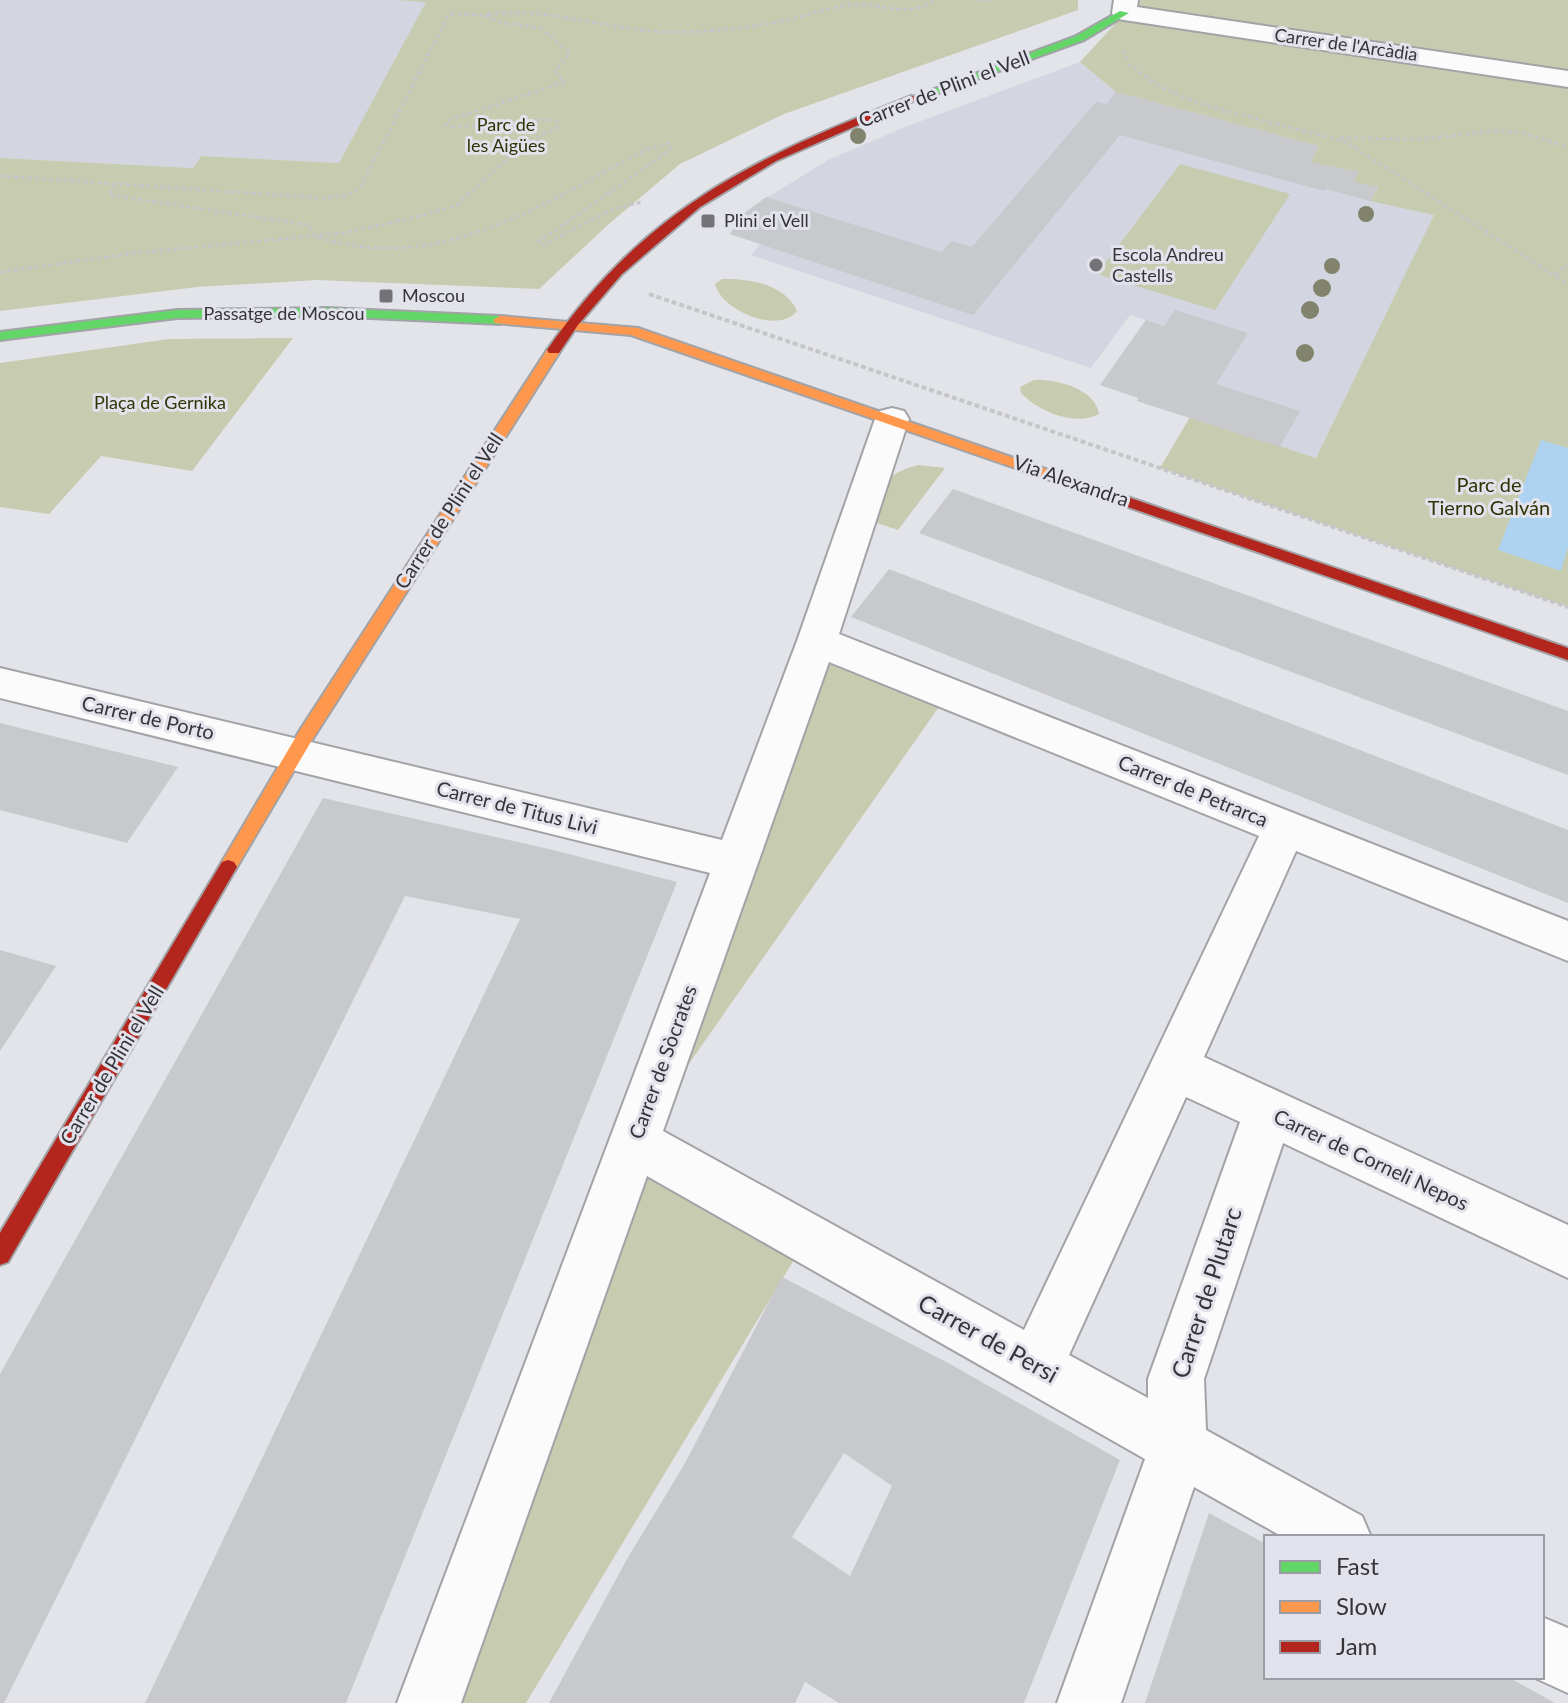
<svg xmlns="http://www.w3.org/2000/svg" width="1568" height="1703" font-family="Lato,sans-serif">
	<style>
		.built { fill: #d3d5e0 }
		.green { fill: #c7cbaf }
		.water { fill: #aed3f0 }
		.building { fill: #c8c9cd; fill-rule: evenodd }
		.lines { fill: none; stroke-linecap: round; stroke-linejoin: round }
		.street-casing { stroke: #a2a3a6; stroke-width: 4 }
		.fast-casing { stroke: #a2a3a6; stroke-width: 4 }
		.slow-casing { stroke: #a2a3a6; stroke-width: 4 }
		.jam-casing { stroke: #a2a3a6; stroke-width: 4 }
		.path-far1 { stroke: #c5c6c7; stroke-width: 3; stroke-dasharray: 4 3; stroke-linecap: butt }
		.path { stroke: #c5c6c7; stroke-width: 4; stroke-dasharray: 5 3; stroke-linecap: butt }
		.street { fill: #fbfbfc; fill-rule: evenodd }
		.fast { fill: #63d668; fill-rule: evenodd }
		.slow { fill: #ff974d; fill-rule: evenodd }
		.jam { fill: #b3261e; fill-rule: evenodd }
		.tree { fill: #81836c }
		.poi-dot { fill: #727277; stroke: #e1e2eb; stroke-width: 3 }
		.labels { text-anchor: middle; stroke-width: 6; stroke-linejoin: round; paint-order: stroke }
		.far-street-label { font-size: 18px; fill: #353539; stroke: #e1e2eb }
		.far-park-label { font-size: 18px; fill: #303305; stroke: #e1e2eb }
		.far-poi-label { font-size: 18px; fill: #353539; stroke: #e1e2eb; text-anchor: start }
		.street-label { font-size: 20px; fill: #353539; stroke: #e1e2eb }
		.park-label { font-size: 20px; fill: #303305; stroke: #e1e2eb }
		.near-street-label { font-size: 24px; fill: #353539; stroke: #e1e2eb }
	</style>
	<rect width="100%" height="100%" fill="#e3e4e9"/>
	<path class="built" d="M0,0h396l31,1 -88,162 -138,-7 -8,12 -193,-10z
		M1080,62l36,30 203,54 -8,15 48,11 -4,10 23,5 -7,14 64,14 -119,243 -179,-57 1,-3 -38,-13 46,-65 -16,-5 -39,53 -340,-113 9,-11 -30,-10 17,-24 81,-50 77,-33z"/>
	<path class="green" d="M396,0h682v10l-294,104 -104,50 -70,59 -71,66 -223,-9 -119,7 -197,24v-153l193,10 8,-12 138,7 87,-161z
		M1137,0h431v607l-408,-139 30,-51 126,41 118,-243 -64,-14 8,-13 -24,-6 4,-10 -48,-10 9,-16 -203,-54 -36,-30z
		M1180,164l110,30 -75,116 -118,-36z
		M722,279c27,-1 63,5 75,32 -19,24 -76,-1 -82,-27z
		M293,338l-101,133 -91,-15 -52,58 -49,-7v-144l169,-24z
		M1034,380c22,-1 61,8 65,34 -24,13 -61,-3 -78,-21l-1,-6z
		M918,465l27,3 -47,62 -30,-10c7,-32 19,-47 50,-55z
		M817,641l131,53 -314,448 173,96 -281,465h-97z"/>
	<path class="water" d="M1541,440l27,8v99l-7,24 -63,-21z"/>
	<path class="building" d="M1116,92l203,54 -9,16 49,10 -5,10 24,5 -8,14 -44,-12 -2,2 -204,-56 -147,180 -243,-81 10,-17 26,-20 175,55 11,-11 20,6 124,-145 11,2z
		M1175,310l73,23 -32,51 84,27 -20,36 -143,-46 2,-3 -39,-13 46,-65 18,6z
		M953,489l615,222v64l-649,-242z
		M889,569l679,261v73l-717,-286z
		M0,723l178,44 -51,76 -127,-33z
		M323,798l230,52 124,32 -331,821h-201l375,-784 -115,-23 -401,807h-4v-329z
		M0,950l56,16 -56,85z
		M782,1277l168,87 170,96 -96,243h-185l-34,-21 -10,21h-246l78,-144 57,-94zM844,1453l48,33 -42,90 -58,-39z
		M1209,1513l57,31v133h242l47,26h-410z"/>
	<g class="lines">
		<defs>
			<path id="street" d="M1114,0h24l-1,7 431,64v16l-444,-67 -9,-2 -3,-5z
				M892,408l12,3 5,8 -70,215 729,287v40l-272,-110 -92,206 364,168v53l-285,-135 -79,236 2,51 156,86 9,21h-88l-89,-50 -73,216h-64l88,-244 -498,-283 -186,527h-64l313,-830 -710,-175v-30l722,172 75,-199 78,-222 5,-8zM829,662l430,174 -235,494 -361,-199zM1186,1097l54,25 -92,257v19l-79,-43z
				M1542,1617l26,11v65l-35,-16h9z"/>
			<path id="fast" d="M1120,11l9,2 -45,27 -165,60 -9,-2 166,-62z
				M327,308l173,8 7,4 -7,4 -173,-8 -150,2 -177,22v-8l177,-22z"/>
			<path id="slow" d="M500,316l138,12 477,165 2,3 -2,3h-10l-474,-164 -136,-12 -2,-3z
				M554,346l7,4 -249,390 -78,132h-12l-3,-5 3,-5 78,-132 247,-380z"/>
			<path id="jam" d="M911,96l9,2 -144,63 -76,46 -78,67 -44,51 -19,28h-10l-2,-3c100,-144 208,-192 364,-254z
				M1110,491l458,157v12l-463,-161v-6z
				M228,860l6,2 3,5 -3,5 -226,390 -8,3v-32l222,-371z"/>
		</defs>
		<use href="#street" class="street-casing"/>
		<use href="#fast" class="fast-casing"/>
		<use href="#slow" class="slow-casing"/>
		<use href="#jam" class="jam-casing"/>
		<path class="path-far1" d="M976,0h15
			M1124,50l4,14 33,23 40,17 145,38 222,142
			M1340,138l81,1 74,-8 26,1 47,15
			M0,176l322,22 24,-2 14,-8 89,-174 36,1
			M115,184l-6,11 200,30 6,11c121,42 229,-33 332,-87l22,-6 2,5 -14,11 -119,83 5,3 72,-37 27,-6
			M0,272l136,-19 207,-20 69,-15 44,-12 66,-61 36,-18 -1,-6 -11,-1 -93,7 -7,-2 3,-5 115,-38 -9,-11 15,-18 -29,-25 -43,-6 -13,-7c64,-10 124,17 187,17 39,0 78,-4 115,-12 22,-5 43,-13 66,-15 29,-2 55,14 82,-5
			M1555,274l13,-10"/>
		<path class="path" d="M649,294l919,313"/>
		<use href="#street" class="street"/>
		<use href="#fast" class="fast"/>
		<use href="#slow" class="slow"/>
		<use href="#jam" class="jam"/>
	</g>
	<g class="tree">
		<circle cx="858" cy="136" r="8"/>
		<circle cx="1366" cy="214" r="8"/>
		<circle cx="1332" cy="266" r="8"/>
		<circle cx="1322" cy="288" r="9"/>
		<circle cx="1310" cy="310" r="9"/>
		<circle cx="1305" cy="353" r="9"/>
	</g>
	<g class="poi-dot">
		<rect x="700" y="213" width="16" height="16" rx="4"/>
		<circle cx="1096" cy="265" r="8"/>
		<rect x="378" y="288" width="16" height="16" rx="4"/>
	</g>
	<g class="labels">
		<g class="far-street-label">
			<text transform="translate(1346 45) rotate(8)" y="6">Carrer de l'Arcàdia</text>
			<text x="284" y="320">Passatge de Moscou</text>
		</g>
		<g class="far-park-label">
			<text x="506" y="131">Parc de<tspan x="506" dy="21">les Aigües</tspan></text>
			<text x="160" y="409">Plaça de Gernika</text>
		</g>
		<g class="far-poi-label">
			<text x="724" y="227">Plini el Vell</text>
			<text x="1112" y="261">Escola Andreu<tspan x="1112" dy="21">Castells</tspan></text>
			<text x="402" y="302">Moscou</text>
		</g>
		<g class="street-label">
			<text transform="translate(944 89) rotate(-21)" y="7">Carrer de Plini el Vell</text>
			<text transform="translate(1071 481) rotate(19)" y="7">Via Alexandra</text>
			<text transform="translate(449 511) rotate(-57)" y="7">Carrer de Plini el Vell</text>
			<text transform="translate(148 718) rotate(13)" y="7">Carrer de Porto</text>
			<text transform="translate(1193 791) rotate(22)" y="7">Carrer de Petrarca</text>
			<text transform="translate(517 808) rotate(14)" y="7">Carrer de Titus Livi</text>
			<text transform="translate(663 1062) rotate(-70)" y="7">Carrer de Sòcrates</text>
			<text transform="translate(112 1065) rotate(-59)" y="7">Carrer de Plini el Vell</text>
			<text transform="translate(1371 1160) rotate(25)" y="7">Carrer de Corneli Nepos</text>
		</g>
		<g class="park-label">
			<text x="1489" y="492">Parc de<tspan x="1489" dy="23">Tierno Galván</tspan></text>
		</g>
		<g class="near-street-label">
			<text transform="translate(1207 1293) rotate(-72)" y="8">Carrer de Plutarc</text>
			<text transform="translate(988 1339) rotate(29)" y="8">Carrer de Persi</text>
		</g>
	</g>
	<rect x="1264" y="1535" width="280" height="144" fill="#e1e2eb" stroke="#9c9da4" stroke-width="2"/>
	<rect x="1280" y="1561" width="40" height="12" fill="#63d668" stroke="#9c9da4" stroke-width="2"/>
	<text x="1336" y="1575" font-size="24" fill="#353539">Fast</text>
	<rect x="1280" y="1601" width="40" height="12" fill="#ff974d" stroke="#9c9da4" stroke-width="2"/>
	<text x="1336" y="1615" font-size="24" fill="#353539">Slow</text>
	<rect x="1280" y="1641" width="40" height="12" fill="#b3261e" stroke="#9c9da4" stroke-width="2"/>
	<text x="1336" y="1655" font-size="24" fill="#353539">Jam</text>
</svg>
